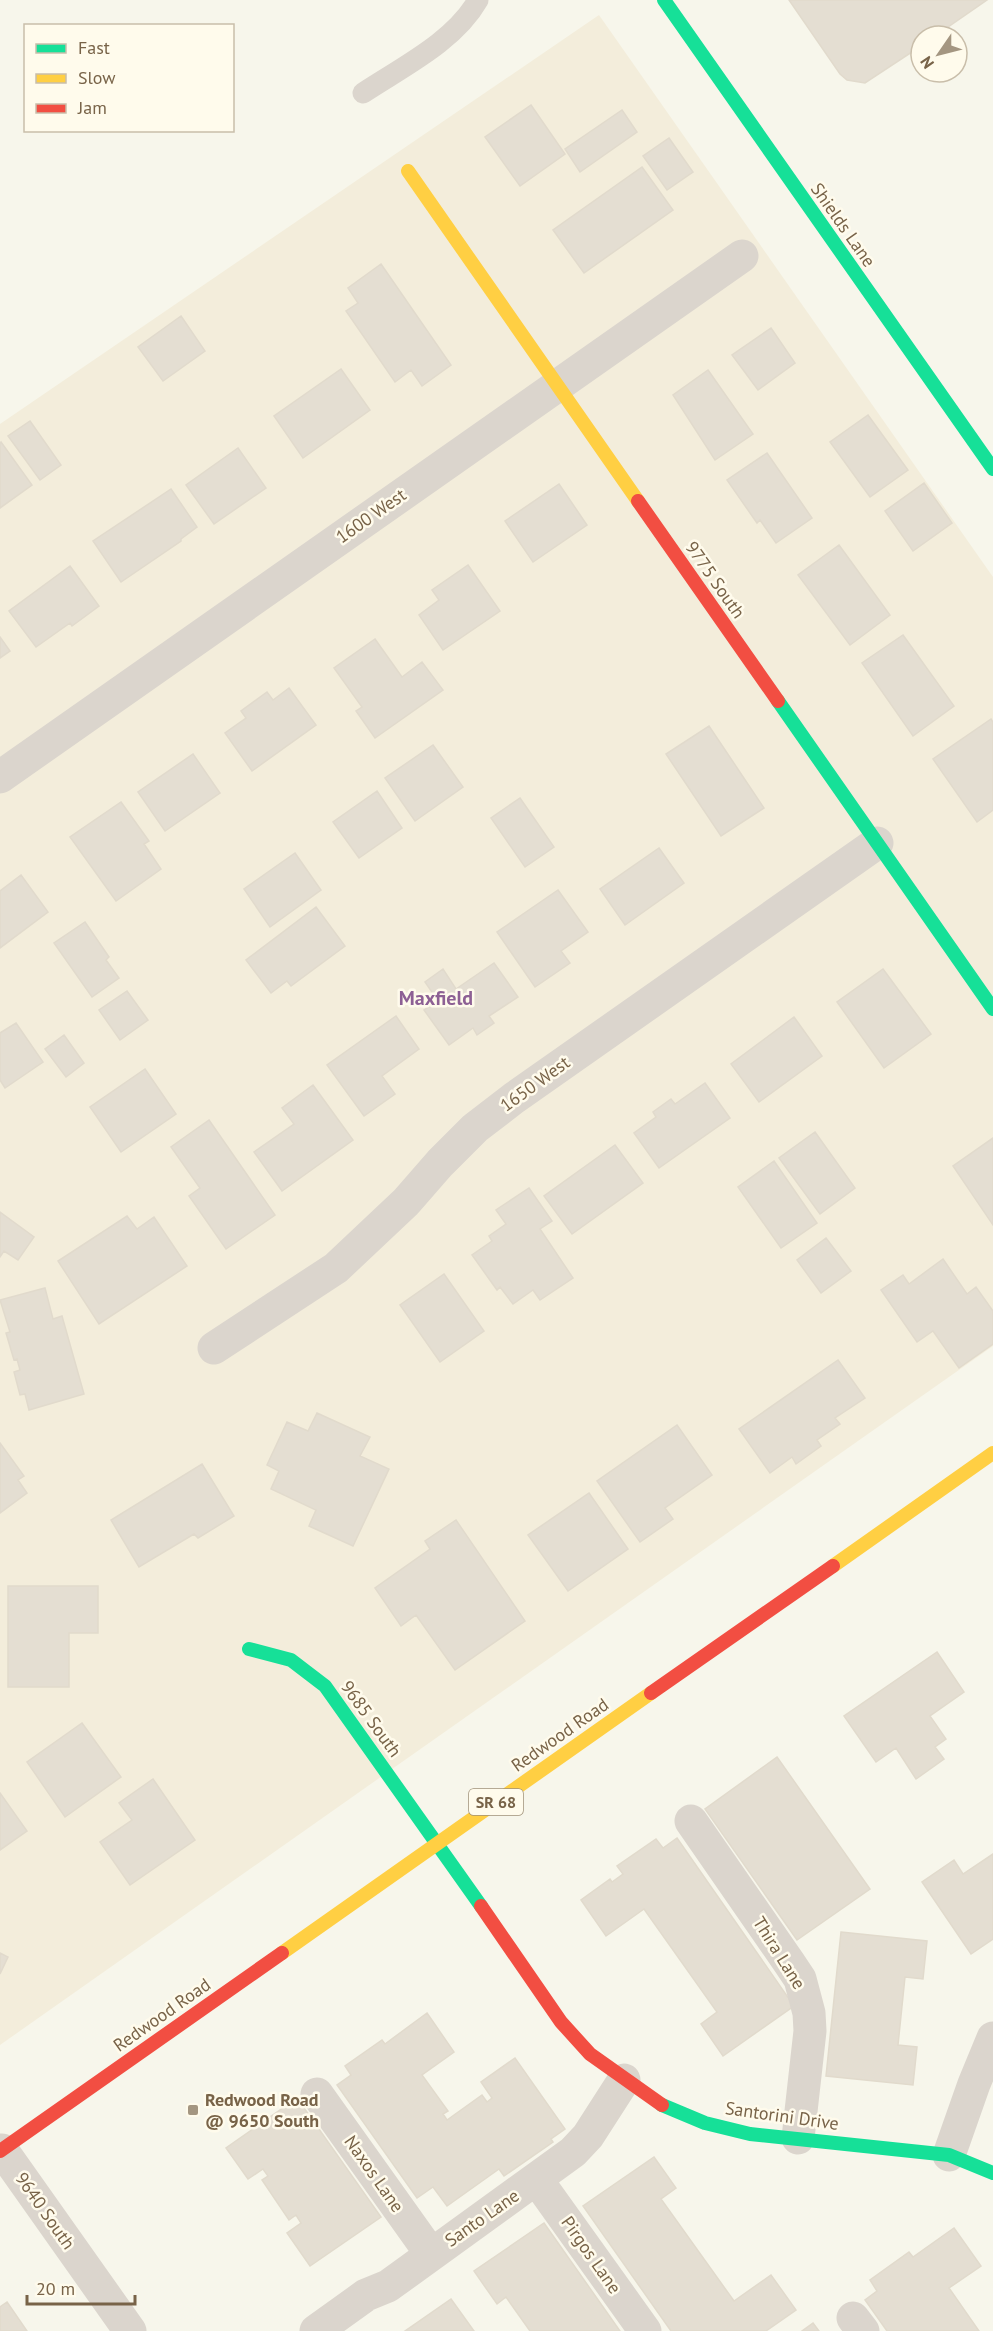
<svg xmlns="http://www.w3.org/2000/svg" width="993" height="2331" font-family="'PT Sans',sans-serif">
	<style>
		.residential { fill: #f3eddb }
		.building { fill: #e4ded2; stroke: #e1dacc; stroke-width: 1.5 }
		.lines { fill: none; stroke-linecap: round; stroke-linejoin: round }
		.lane { stroke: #dbd5cd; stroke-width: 21 }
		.street { stroke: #dbd5cd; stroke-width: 33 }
		.fast { stroke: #16e098; stroke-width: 14 }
		.slow { stroke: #ffcf43; stroke-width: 14 }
		.jam { stroke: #f24e42; stroke-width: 14 }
		.poi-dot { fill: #a49681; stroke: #fffbec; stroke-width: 2 }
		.labels { text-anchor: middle; stroke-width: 5; stroke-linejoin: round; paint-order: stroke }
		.shield { fill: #fffbec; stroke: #a09179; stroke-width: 1.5 }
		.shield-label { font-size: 16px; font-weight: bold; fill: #786348 }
		.street-label { font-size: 18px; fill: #786348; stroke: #fffbec }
		.poi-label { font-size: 18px; font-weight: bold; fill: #786348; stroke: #fffbec; text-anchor: start }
		.neighbourhood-label { font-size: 20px; font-weight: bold; fill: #8d6094; stroke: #fffbec }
	</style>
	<rect width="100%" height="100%" fill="#f7f6eb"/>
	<path class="residential" d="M599,15l394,562v769l-993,699v-1621z"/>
	<path class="building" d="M789,0h198l-52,36h-14v10l-56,37 -18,-3 -7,-6z
		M531,105l34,49 -45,32 -35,-49z
		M622,110l15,22 -57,40 -15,-23z
		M669,138l24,34 -26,18 -24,-34z
		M642,167l31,43 -89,63 -31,-43z
		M381,264l70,101 -29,21 -11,-16 -16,12 -49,-71 12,-8 -10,-15z
		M181,316l24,35 -42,30 -25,-34z
		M771,328l24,35 -37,27 -26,-35z
		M341,369l29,41 -67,48 -29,-42z
		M708,370l45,64 -38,26 -42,-65z
		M868,415l40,55 -38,27 -40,-55z
		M30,421l31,44 -21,15 -32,-44z
		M1,442l31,43 -32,23v-65z
		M238,448l28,40 -52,36 -28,-39z
		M767,453l45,65 -36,25 -16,-23 -3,3 -30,-43z
		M924,483l28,40 -39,28 -28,-40z
		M559,484l28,41 -54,37 -28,-41z
		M171,489l26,38 -16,12v2l-60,41 -28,-41z
		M839,545l51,70 -40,30 -52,-70z
		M468,565l32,46 -57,39 -24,-35 20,-15 -7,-10z
		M70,566l29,40 -27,20 -2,-3 -34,24 -27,-36z
		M903,635l51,71 -41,30 -51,-73z
		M0,637l10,14 -10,7z
		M375,639l27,38 20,-15 21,28 -68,48 -19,-27 6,-4 -28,-39z
		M289,688l27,37 -64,46 -27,-38 21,-15 -5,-7 26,-19 6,8z
		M991,719l2,3v88l-16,12 -44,-63z
		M709,726l55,82 -43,28 -55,-82z
		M433,745l30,42 -48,34 -30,-43z
		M193,754l27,39 -55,38 -27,-39z
		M377,791l25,37 -43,30 -26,-36z
		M520,798l34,49 -29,20 -34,-49z
		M121,802l28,39 -5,3 17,25 -45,32 -46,-64z
		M659,848l25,35 -59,42 -25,-36z
		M295,853l26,37 -51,37 -26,-38z
		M21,875l27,37 -48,36v-57z
		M558,890l30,42 -27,19 9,12 -35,24 -38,-55z
		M316,907l29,39 -54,40 -4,-5 -16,12 -25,-33z
		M85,922l24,35 -3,3 13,18 -27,19 -38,-54z
		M494,963l24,34 -29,19 5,7 -17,12 -4,-7 -24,17 -25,-35 14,-9 -13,-19 18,-13 13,20z
		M883,969l48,65 -47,34 -47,-66z
		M127,991l21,29 -28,20 -21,-30z
		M396,1016l23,33 -37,27 13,18 -31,22 -37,-51z
		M794,1017l28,39 -63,46 -28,-38z
		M16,1023l27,39 -38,26 -5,-8v-47z
		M64,1035l20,28 -18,14 -21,-28z
		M145,1069l31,45 -55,38 -31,-45z
		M705,1083l25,35 -71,50 -25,-35 22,-16 -3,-5 18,-13 4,5z
		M313,1085l40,55 -71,51 -28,-39 40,-28 -12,-16z
		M209,1120l66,95 -49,34 -37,-53 11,-8 -29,-41z
		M815,1132l40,56 -35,26 -41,-56z
		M993,1138v87l-40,-59z
		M615,1145l28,38 -71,51 -28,-38z
		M774,1161l43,62 -36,25 -43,-61z
		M529,1188l23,33 -12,8 33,49 -33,22 -7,-10 -20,14 -13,-17 -3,3 -25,-35 20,-14 -3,-5 17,-12 -10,-14z
		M0,1212l34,25 -16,23 -14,-9 -4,6z
		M127,1216l10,13 17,-12 33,49 -88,58 -41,-63z
		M826,1238l25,33 -30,22 -24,-33z
		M943,1259l24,35 9,-7 17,24v33l-34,24 -26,-37 -16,11 -36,-52 22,-15 6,9z
		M444,1274l40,57 -44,31 -40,-57z
		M45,1288l8,31 9,-3 22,78 -55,16 -4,-16 -5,1 -6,-23 6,-2 -3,-11 -3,1 -8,-27 4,-1 -10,-32z
		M838,1360l27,38 -30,20 5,6 -23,16 4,6 -25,18 -4,-7 -22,16 -31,-44z
		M317,1413l53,24 -10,19 29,13 -36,77 -44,-20 7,-16 -45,-21 8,-18 -12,-6 20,-43 21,9z
		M677,1425l35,50 -47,33 8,11 -33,23 -43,-61z
		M0,1443l24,33 -6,4 9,13 -27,20z
		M202,1464l32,52 -36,22 -4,-4 -55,33 -28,-47z
		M589,1493l39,56 -60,42 -40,-56z
		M456,1520l69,101 -70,49 -39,-55 -15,11 -26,-38 55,-39 -5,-8z
		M8,1586h90v47h-29v54h-61z
		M937,1652l27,40 -34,24 16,23 -11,8 9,12 -28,20 -20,-31 -20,14 -32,-46z
		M82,1723l39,54 -56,40 -38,-55z
		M777,1757l93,132 -73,51 -92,-131z
		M153,1779l42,61 -65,45 -30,-43 32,-22 -13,-17z
		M0,1793l27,38 -27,19z
		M677,1838l117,168 -71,50 -22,-32 16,-12 -73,-103 -38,27 -25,-36 29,-21 2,3 11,-8 -6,-8 39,-27 7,9z
		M993,1854v85l-22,15 -49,-72 32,-22 9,14z
		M841,1932l86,9 -4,38 -18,-2 -7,68 19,2 -4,38 -87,-9z
		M0,1953l8,4 -8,17z
		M427,2013l27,39 -32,23 26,36 -5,3 4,6 35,-25 5,7 5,-4 -11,-16 34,-24 50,71 -14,10 2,3 -49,34 -5,-7 -52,37 -14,-19 -16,11 -80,-113 14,-10 -6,-9 37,-26 3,4z
		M297,2098l84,119 -71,49 -23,-33 14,-10 -5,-8 -7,5 -27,-40 6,-4 -5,-7 -15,10 -22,-31z
		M654,2157l22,31 -15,11 73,102 37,-26 25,35 -30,21h-95l-88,-125z
		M544,2223l76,108h-90l-24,-34 -9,7 -23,-33z
		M954,2228l27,38 -32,22 30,43h-92l-22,-31 12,-9 -7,-11 39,-28 4,5z
		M451,2299l23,32h-69z
		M7,2302l20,29h-27v-24z
		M813,2323l6,8h-17z"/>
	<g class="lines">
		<path class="lane" d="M363,93c39,-26 91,-51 115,-93"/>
		<path class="street" d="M0,777l742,-521
			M214,1348l122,-80 70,-66 34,-39 35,-35 39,-30 363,-255
			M691,1821l99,143 10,15 9,34 1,18 -12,107
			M317,2094l114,160
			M2,2150l128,181
			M949,2155l25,-71 19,-46
			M537,2180l108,151
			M853,2318l10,13
			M316,2331l50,-36 22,-9 185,-134 15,-16 36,-56"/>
		<path class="fast" d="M664,0l329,469
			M778,701l215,308
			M249,1649l42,11 34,26 156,220
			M662,2105l43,18 45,11 199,21 44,18"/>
		<path class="slow" d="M408,171l230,330
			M833,1566l160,-113
			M282,1953l369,-260"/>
		<path class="jam" d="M638,501l140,200
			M651,1693l182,-127
			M481,1906l80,116 29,32 72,51
			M0,2151l282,-198"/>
	</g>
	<rect class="poi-dot" x="187" y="2104" width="12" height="12" rx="3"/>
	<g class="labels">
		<rect class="shield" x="469" y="1789" width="54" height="26" rx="4.5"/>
		<g class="shield-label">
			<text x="496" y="1808">SR 68</text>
		</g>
		<g class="street-label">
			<text transform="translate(843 225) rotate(55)" y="6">Shields Lane</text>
			<text transform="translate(371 516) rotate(-35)" y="6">1600 West</text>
			<text transform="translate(715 580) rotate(55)" y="6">9775 South</text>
			<text transform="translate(535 1084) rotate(-36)" y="6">1650 West</text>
			<text transform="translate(371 1719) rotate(54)" y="6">9685 South</text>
			<text transform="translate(560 1735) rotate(-35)" y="6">Redwood Road</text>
			<text transform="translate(779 1953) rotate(58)" y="6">Thira Lane</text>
			<text transform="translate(162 2015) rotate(-35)" y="6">Redwood Road</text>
			<text transform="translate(782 2116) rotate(8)" y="6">Santorini Drive</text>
			<text transform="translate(374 2174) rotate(55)" y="6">Naxos Lane</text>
			<text transform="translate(45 2211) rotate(55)" y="6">9640 South</text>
			<text transform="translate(482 2218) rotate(-35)" y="6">Santo Lane</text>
			<text transform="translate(591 2255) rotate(55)" y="6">Pirgos Lane</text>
		</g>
		<g class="poi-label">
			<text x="205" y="2106">Redwood Road<tspan x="205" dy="21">@ 9650 South</tspan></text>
		</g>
		<g class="neighbourhood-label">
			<text x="436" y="1005">Maxfield</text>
		</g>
	</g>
	<rect x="24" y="24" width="210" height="108" fill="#fffbec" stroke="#c9beaa" stroke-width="1.5"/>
	<rect x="36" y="44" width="30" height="9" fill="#16e098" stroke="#c9beaa" stroke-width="1.5"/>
	<text x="78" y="54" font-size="18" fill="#786348">Fast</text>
	<rect x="36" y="74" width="30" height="9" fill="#ffcf43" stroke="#c9beaa" stroke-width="1.5"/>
	<text x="78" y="84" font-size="18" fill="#786348">Slow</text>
	<rect x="36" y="104" width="30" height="9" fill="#f24e42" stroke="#c9beaa" stroke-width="1.5"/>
	<text x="78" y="114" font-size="18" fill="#786348">Jam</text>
	<g transform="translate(939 54) rotate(235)"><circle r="28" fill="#fffbec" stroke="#c9beaa" stroke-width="1.5"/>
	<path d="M0-4.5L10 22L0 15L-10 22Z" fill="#a49681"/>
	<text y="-9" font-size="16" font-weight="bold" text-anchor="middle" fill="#786348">N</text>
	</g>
	<path d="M27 2295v9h108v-9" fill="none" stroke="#786348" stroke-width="3"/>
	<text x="36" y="2295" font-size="18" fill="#786348" stroke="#fffbec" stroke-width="4.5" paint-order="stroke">20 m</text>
</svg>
